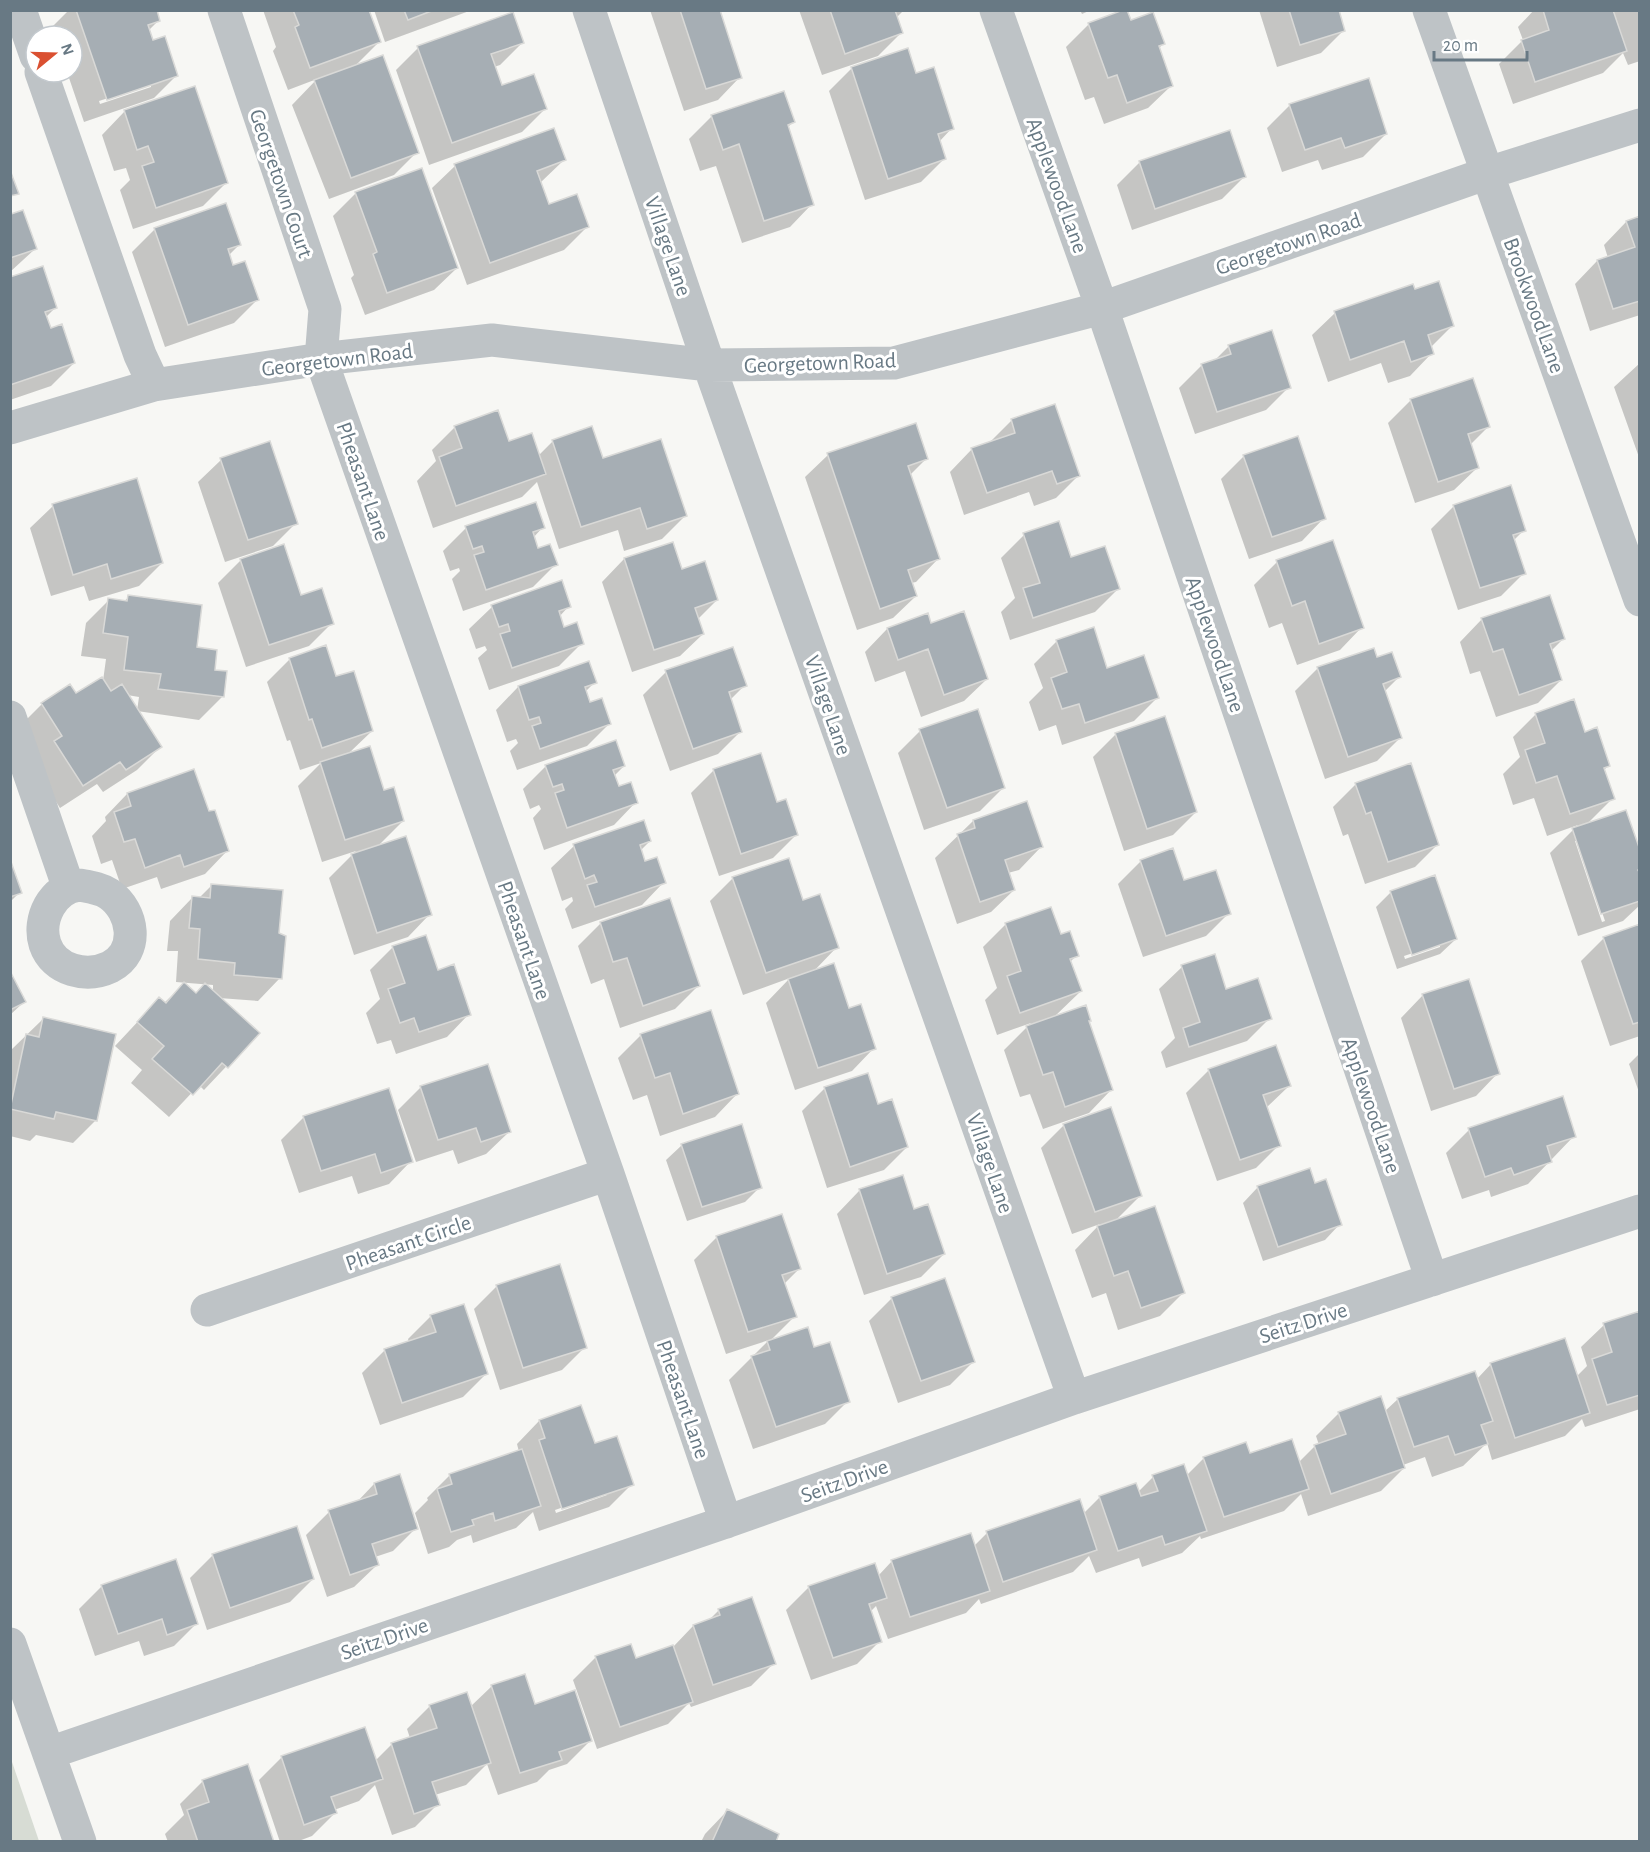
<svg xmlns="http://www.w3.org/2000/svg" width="1650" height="1852" font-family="'Alegreya Sans',sans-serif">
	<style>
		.green { fill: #d7dcd4 }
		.shadow { fill: #0003; fill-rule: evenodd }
		.building { fill: #a6aeb4; stroke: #d9d9d7; stroke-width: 1.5 }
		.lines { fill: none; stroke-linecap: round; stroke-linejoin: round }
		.minor { stroke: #bec3c6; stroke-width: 33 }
		.labels { text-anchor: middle; stroke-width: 6; stroke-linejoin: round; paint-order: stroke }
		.street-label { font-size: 22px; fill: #687984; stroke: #fff }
	</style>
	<rect width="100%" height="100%" fill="#f7f7f4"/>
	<path class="green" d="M10,1759h1l28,82h-28z"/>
	<path class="shadow" d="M69,10h86l4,10 -11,11 4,11 25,33 -23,23 -70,24 -17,-50h5v-36h-17l-3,-9zM151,84v3l-51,17 -1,-3z
		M263,10h104l12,32 -26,26 64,84 -23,23 -65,24 -37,-94 25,-26 -29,11 -15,-39 3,-4z
		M374,10h98l-87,32z
		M650,10h68l22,67 -22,23 -34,11z
		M799,10h105l-8,8 5,15 -23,23 -56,19z
		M1080,10h11l-9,4z
		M1259,10h78l7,20 -23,23 -44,14z
		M1534,10h106v51l-12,4 -5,-12 -20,20 -90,31 -14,-40 24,-24 -5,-13z
		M1130,22l33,22 -5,5 13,37 -23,22 -44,16 -10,-27 -9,3 -19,-53 23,-23z
		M523,42l-23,23 -6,2 7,20 44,22 -23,23 -93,33 -33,-95 22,-22z
		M852,68l63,7 37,53 -13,14 5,17 -23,23 -56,18 -36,-109z
		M194,88l32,95 -23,23 -70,23 -13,-39 10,-10 -4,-12 -12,3 -12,-36 22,-23z
		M1290,105l96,29 -23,23 -41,13 -4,-10 -36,12 -15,-44z
		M712,116l81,6 -6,6 25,76 -22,23 -48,16 -26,-77 -16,5 -11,-32z
		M1229,132l16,44 -23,23 -90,31 -15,-45 22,-22z
		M564,160l-24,23 8,23 39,21 -23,23 -97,35 -35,-97 23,-22z
		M356,193l101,75 -23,22 -69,25 -14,-37 3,-3 -21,-59z
		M10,215l25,34 -25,23z
		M1640,218v97l-50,16 -15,-47 22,-23 11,-3 -4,-13 22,-23z
		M155,229l84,16 -10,10 4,12 24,33 -23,23 -69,24 -33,-95z
		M10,279l46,28 -11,11 5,12 24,33 -23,23 -41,14z
		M1414,291l38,35 -22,22 2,5 -22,23 -22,7 -7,-20 -53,19 -16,-47 23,-22z
		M1229,346l60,41 -23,23 -71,24 -16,-46 23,-23 12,-4z
		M1640,363v97l-26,-73z
		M1411,400l77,27 -18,18 7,23 -23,22 -39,13 -27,-80z
		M1012,420l66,56 -22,22 -22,8 -5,-14 -65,23 -14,-43 22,-23 17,-6z
		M455,427l83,29 15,-15 49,19 83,56 -23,23 -38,12 -6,-21 -59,19 -22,-67 -15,15 -89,31 -16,-47 19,-20 -4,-11z
		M828,455l98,4 -16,16 28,84 -22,23 -5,1 5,13 -23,22 -36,12 -52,-153z
		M1244,456l80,62 -22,23 -53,18 -28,-80z
		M221,460l75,63 -23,23 -48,16 -27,-80z
		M53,506l109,57 -23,23 -50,15 -5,-15 -33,10 -21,-68z
		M1454,506l70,24 -11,11 11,32 -23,23 -43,14 -27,-81z
		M543,527l-10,11 4,12 19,14 -23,23 -70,24 -11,-32 8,-8 -1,-3 -9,3 -7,-20 23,-23z
		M1024,535l46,24 48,30 -23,23 -85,28 -9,-28 14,-14 -14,-40z
		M624,559l57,12 36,29 -19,19 5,15 -23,22 -48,16 -30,-90z
		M241,560l59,37 32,26 -23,23 -63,21 -28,-84z
		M1277,562l85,65 -22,23 -43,15 -15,-42 -13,5 -15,-43z
		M129,597l66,51 18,23 9,26 -23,23 -62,-9 23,36 -23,23 -34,22 -6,-8 -37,24 -27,-43 -14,-38 23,-23 33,-9 28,-14 3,-22 -25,-3 5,-33 23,-23 14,2zM127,695l12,2 -2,14z
		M569,606l-10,11 4,12 19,14 -23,23 -70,24 -11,-32 9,-8 -2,-4 -9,3 -7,-20 23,-22z
		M1482,619l81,20 -12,12 10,29 -23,23 -42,14 -16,-46 -10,3 -10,-32z
		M930,625l57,54 -23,22 -43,16 -16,-46 -30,11 -10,-30 22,-23z
		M1057,641l49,29 51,28 -23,23 -72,24 -6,-20 -17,6 -10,-29 14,-14 -9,-24z
		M290,659l45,19 37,53 -24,23 35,38 20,29 -27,27 54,66 -22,23 -54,18 -25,-77 27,-27 -34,11 -24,-76 23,-23 -21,7 -10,-30 -3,1 -20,-59z
		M1376,659l23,18 -15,15 16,46 -23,23 -52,18 -30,-88 23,-23z
		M666,672l79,13 -15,15 11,31 -23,23 -48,17 -27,-76z
		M595,682l-10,10 4,12 20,20 -22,22 -70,24 -7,-19 8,-8 -2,-4 -9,3 -11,-32 22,-23z
		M1536,714l73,51 -6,6 10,27 -28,28 55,29v16l-3,2 3,6v26l-17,16 -45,15 -28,-83 28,-28 -31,11 -13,-38 -21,7 -10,-31 17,-17 -7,-20zM1575,841h3l27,80 -3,1z
		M920,731l83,57 -23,23 -56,19 -26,-77z
		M1116,734l80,78 -23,23 -49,16 -31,-94z
		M546,766h78l-10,10 4,12 18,14 -22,23 -70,25 -11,-32 8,-9 -2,-4 -9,4 -7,-20z
		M714,770l62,34 20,31 -23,23 -54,18 -28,-83z
		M1356,784l82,60 -23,23 -50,17 -17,-50 -5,2 -10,-29z
		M127,794l81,19 19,38 -22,23 -44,15 -4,-12 -35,12 -10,-29 -11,4 -9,-28 14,-15 -1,-4z
		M973,821l68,26 -22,23 -11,3 6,17 -23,22 -34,12 -22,-66z
		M650,841l-10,10 4,12 20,19 -22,23 -70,24 -7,-20 8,-8 -1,-4 -10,4 -11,-33 23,-22z
		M1141,861l42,21 46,31 -23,23 -63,21 -25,-73z
		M10,863l10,29 -10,10z
		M733,878l69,24 35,45 -24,25 35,38 26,38 -22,23 -57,19 -29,-87 24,-25 -47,17 -33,-94z
		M212,885l66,50 2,43 -22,23 -39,-3 39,35 -54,57 -5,-5 -30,32 -38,-34 11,-13 -27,-24 44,-47 5,4 20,-19 12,10 17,-2v-7l-37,-3 2,-31h-11l3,-30 22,-23h7z
		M1391,892l65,47 -16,15 -43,15 -21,-62zM1440,944v3l-35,12 -1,-3z
		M601,923l97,63 -23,23 -55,19 -16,-49 -13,5 -13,-38z
		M1006,924l54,12 17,19 -7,7 11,29 -28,27 34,4 24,68 -22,23 -46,16 -13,-35 -10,3 -16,-47 27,-27 -34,12 -12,-35 12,-12 -14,-41z
		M1640,926v110l-30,10 -29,-85 23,-23z
		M393,947l44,25 32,42 -22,23 -51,17 -5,-14 -14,4 -11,-31 14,-14 -10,-29z
		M1182,967l44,23 44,28 -23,23 -81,27 -5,-16 14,-14 -16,-49z
		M10,974l14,28 -14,13z
		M1423,995l75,78 -22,23 -45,15 -30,-93z
		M43,1019l53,101 -23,23 -37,-8 -6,6 -20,-5v-85z
		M641,1035l96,59 -22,23 -55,19 -13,-41 -14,5 -15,-42z
		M1640,1053v42l-11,-31z
		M1209,1070l80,16 -23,22 13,37 -23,23 -39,13 -31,-88z
		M421,1087l88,45 -23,22 -28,10 -5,-14 -37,12 -18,-52z
		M825,1088l52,17 30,42 -23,23 -57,18 -25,-77z
		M304,1117l107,44 -22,23 -31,10 -6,-18 -53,17 -18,-53z
		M1064,1125l76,71 -25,25 68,72 -23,23 -42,14 -12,-37 -14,5 -17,-48 25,-26 -28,10 -31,-86z
		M1469,1130l105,6 -46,48 -37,13 -2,-7 -27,9 -16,-46z
		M682,1145l78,42 -15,15 -58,19 -21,-61z
		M902,1177l11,34 31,43 -23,23 -57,18 -27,-81 22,-23z
		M1314,1184l26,40 -15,16 -62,21 -20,-58 15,-16z
		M717,1237l82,32 -15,15 11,32 -25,25 43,8 35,52 -23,23 -72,25 -24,-69 40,-40 -43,14 -32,-94z
		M497,1286l88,61 -23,23 -62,20 -26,-81z
		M892,1298l81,64 -23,23 -52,18 -29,-82z
		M1640,1313v96l-55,18 -3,-8 -17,17 -73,24 -5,-17 -24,23 -31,11 -7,-20 -22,8 1,3 -23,23 -73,25 -7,-22 -17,17 -83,28 -1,-3 -18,17 -40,14 -3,-9 -43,15 -7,-17 -16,16 -92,32 -2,-5 -13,14 -78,26 -12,-33 -6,6 10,29 -23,23 -46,16 -25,-70 23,-23 69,-11 14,-15 82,-15 13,-13 96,-19 17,-17 38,-5 15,-15 33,-1 18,-18 45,-3 49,8 17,-17 4,-1 -3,-9 23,-23 45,-1 14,-13 79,-20 14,-15 85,13 11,-11 -6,-19 23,-22z
		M431,1316l55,58 -23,23 -83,28 -18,-52 23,-23 24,-8 -1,-3z
		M581,1407l13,38 38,39 -23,23 -70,24 -6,-19 -17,16 -43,15 -2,-8 -14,5 -8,7 -21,7 -13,-41 13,-13 -1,-2 23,-23 69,-23 -2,-8 22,-23zM607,1492v3l-51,18 -1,-3z
		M374,1484l42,44 -23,23 -18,6 2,8 -23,22 -27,10 -21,-62 23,-23 27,-9z
		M213,1555l100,24 -23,23 -83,28 -17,-52z
		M102,1586l95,37 -23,23 -30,10 -5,-15 -44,15 -16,-47z
		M719,1610l55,53 -23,23 -60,21 -2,-4 -21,21 -71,25 -24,-69 23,-23 39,3 38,-13 20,-21 16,-6z
		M492,1686l42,19 56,36 -23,23 -18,6 -12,12 -39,13 -11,-31 -21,21 -31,10 3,9 -23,23 -23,8 -17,-50 -16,16 -25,9 1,3 -23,23 -16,6h-16l-21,-62 22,-22 83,-29 11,32 16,-16 19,-7 -3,-9 23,-23 40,1z
		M203,1781l70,61h-105l-3,-8 19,-19 -4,-11z
		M727,1811l47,31h-73l4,-8z"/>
	<path class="building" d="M76,10h81l3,11 -12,4 5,15 12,-4 13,40 -71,24z
		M293,10h76l12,32 -71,26 -15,-41 4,-2z
		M404,10h30l-26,10z
		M680,10h40l22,68 -36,11z
		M830,10h65l8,23 -58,21z
		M1123,10h4l4,10 22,-8 12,32 -6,2 14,40 -46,17 -10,-28 -9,3 -20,-55z
		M1289,10h50l6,21 -45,14z
		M1543,10h70l14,41 -92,31 -14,-42 28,-10z
		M513,12l11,31 -33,11 11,31 32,-11 13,35 -95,34 -35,-97z
		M908,48l8,25 18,-6 20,62 -16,5 8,25 -58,20 -37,-112z
		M383,55l36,98 -68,25 -37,-98z
		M1369,78l18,56 -42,14 -4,-10 -36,12 -16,-46z
		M195,86l33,97 -72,25 -14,-42 12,-4 -6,-16 -11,4 -13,-40z
		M784,91l11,31 -7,3 26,80 -50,16 -25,-77 -16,6 -12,-35z
		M554,128l12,32 -29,11 12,33 28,-10 12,33 -99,36 -36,-99z
		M1230,130l16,47 -91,32 -16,-48z
		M422,168l36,100 -71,25 -14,-39 4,-2 -22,-60z
		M10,170l9,24 -9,2z
		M226,203l15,42 -13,4 5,16 12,-4 14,39 -71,25 -34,-97z
		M23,210l14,39 -27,9v-47l1,3z
		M1640,216v85l-27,8 -16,-49 38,-13 -9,-26z
		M43,266l14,42 -12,4 6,16 11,-4 13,39 -65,22v-108z
		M1439,281l15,45 -26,9 6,19 -23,8 -7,-21 -54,19 -16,-49 79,-27 2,5z
		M1272,330l19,58 -74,24 -16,-48 30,-10 -3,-9z
		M1473,378l17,49 -22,7 11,34 -41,14 -28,-83z
		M1055,404l25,72 -23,8 -5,-13 -65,22 -16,-45 44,-15 -4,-14z
		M498,410l11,31 23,-8 14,41 -90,32 -17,-49 23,-9 -8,-22z
		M916,423l12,36 -20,7 32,93 -32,11 9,26 -37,13 -53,-156z
		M592,426l11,32 58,-19 26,77 -40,13 -7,-21 -59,19 -29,-87z
		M1298,436l28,83 -54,18 -29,-82z
		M270,441l28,83 -50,16 -28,-82z
		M137,478l26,85 -52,16 -4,-15 -34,11 -21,-71z
		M1511,485l15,46 -13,4 13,39 -46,14 -27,-83z
		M536,502l9,26 -12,4 5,16 12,-4 8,21 -72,25 -12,-35 10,-3 -2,-6 -9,3 -8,-23z
		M1059,521l12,36 34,-11 15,43 -87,29 -10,-30 17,-5 -17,-50z
		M1333,540l31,88 -45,16 -14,-43 -13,5 -16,-46z
		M673,542l9,27 23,-8 13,39 -23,8 9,26 -50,16 -30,-92z
		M284,544l17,51 21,-7 12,36 -65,21 -29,-86z
		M562,580l9,27 -12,4 5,16 13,-5 7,22 -72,24 -12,-34 10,-3 -2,-7 -9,3 -8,-22z
		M128,595l74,10 -5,42 20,3 -2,20 12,1 -3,26 -66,-8 3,-15 -37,-4 4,-33 -25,-4 5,-35 19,3z
		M1550,595l15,44 -15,5 12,36 -43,15 -16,-46 -10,3 -12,-34z
		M964,611l24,68 -44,16 -16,-46 -30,11 -11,-32 41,-15 3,10z
		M1094,627l13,41 37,-13 15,43 -74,25 -6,-19 -17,5 -11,-31 16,-6 -11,-32z
		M326,645l10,31 18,-5 19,60 -51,17 -10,-29 -3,1 -20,-62z
		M733,647l14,39 -18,6 13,40 -49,17 -28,-79z
		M1374,648l3,9 15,-5 9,25 -18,7 19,54 -54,19 -31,-90z
		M589,661l8,22 -12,4 5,15 12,-4 9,26 -71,25 -8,-23 9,-3 -2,-6 -10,3 -11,-34z
		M102,677l9,14 11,-7 40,63 -36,23 -6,-8 -37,24 -29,-45 8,-5 -21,-33 29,-19 6,9z
		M1574,699l11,33 12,-5 13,39 -6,2 11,31 -45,15 -13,-38 -21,7 -11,-33 20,-7 -10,-30z
		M978,709l27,79 -58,20 -28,-79z
		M1165,716l32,96 -50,17 -32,-96z
		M616,740l9,26 -12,4 6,16 12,-4 7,21 -71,25 -12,-35 9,-3 -2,-6 -9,3 -8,-22z
		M370,746l14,44 10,-3 10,34 -59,19 -25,-78z
		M761,753l16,49 9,-3 12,36 -57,19 -28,-85z
		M1411,763l28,82 -51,17 -17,-50 -5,2 -11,-31z
		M194,769l15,42 6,-1 14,41 -45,16 -4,-12 -35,13 -10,-29 -11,3 -10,-30 17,-6 -4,-13z
		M1027,801l16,46 -38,13 10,30 -35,12 -23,-68 18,-6 -2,-8z
		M1626,810l14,40v19l-2,1 2,4v27l-39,13 -29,-86z
		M644,820l7,21 -11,4 5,16 12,-4 9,26 -71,24 -8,-22 10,-3 -3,-7 -9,4 -12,-35z
		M406,836l26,79 -55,18 -26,-79z
		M1173,848l11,32 32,-10 15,44 -65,22 -26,-76z
		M789,858l14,42 17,-6 19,54 -73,25 -34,-96z
		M10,859l12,34 -12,4z
		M1435,875l22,64 -45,16 -22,-64z
		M211,884l72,6 -4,43 7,3 -4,43 -48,-4 1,-12 -37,-4 2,-30 -11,-1 3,-32 18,2z
		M670,898l30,88 -57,20 -16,-48 -14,4 -13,-40z
		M1051,907l10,27 9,-3 9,25 -9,3 12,32 -62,22 -13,-37 14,-5 -16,-48z
		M1640,924v98l-7,2 -30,-87z
		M426,935l12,35 16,-6 17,51 -52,17 -5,-14 -14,5 -12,-34 17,-6 -13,-37z
		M1215,954l11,35 32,-11 14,41 -83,28 -6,-19 17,-6 -19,-57z
		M834,963l15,45 12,-4 15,45 -58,19 -30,-89z
		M10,971l16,31 -16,8z
		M1469,979l31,95 -46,15 -32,-95z
		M184,982l12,11 9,-10 55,50 -32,35 -6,-5 -29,32 -41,-36 12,-13 -27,-24 22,-25 7,6z
		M1086,1005l5,16h-2l24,69 -48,17 -12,-35 -10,3 -17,-49z
		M711,1010l28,84 -56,20 -13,-41 -15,5 -15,-44z
		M43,1017l73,17 -19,87 -41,-9 -2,7 -44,-10 16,-75 13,3z
		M1276,1045l15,41 -28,9 18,51 -41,14 -32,-91z
		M488,1064l23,68 -30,10 -5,-14 -38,12 -18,-54z
		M868,1073l10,31 14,-5 16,48 -58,20 -26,-80z
		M389,1088l24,74 -32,11 -6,-19 -54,17 -18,-55z
		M1563,1096l13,41 -29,9 5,16 -38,13 -3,-7 -26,9 -17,-49z
		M1111,1107l31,89 -47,16 -32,-88z
		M742,1124l20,64 -60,19 -21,-63z
		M1310,1168l5,15 11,-4 16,46 -64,22 -21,-61z
		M903,1175l11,34 14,-5 17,50 -58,20 -28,-85z
		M1155,1206l30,87 -44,15 -13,-37 -14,5 -17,-50z
		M782,1214l19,55 -19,6 15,42 -49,15 -32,-96z
		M560,1264l27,84 -64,20 -27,-83z
		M945,1278l30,84 -54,19 -30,-84z
		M464,1304l24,70 -86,29 -18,-54 52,-17 -6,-17z
		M1640,1311v84l-33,10 -15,-46 20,-7 -9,-29z
		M808,1327l6,20 16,-5 20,60 -74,25 -25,-71 19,-6 -3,-9z
		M1565,1338l25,75 -75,25 -25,-75z
		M1475,1371l18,50 -12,4 7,19 -33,11 -7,-19 -34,11 -17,-49z
		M1381,1396l24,72 -74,26 -17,-49 32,-11 -8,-22z
		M581,1405l14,38 22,-7 17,49 -72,24 -23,-69 6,-2 -6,-18z
		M1292,1439l17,50 -85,28 -21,-60 43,-15 4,11z
		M522,1449l19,57 -46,15 -2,-8 -21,7 2,5 -23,7 -14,-43 15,-5 -3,-10z
		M1184,1464l23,67 -42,14 -3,-9 -44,15 -19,-55 37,-13 5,13 17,-5 -6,-16z
		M400,1474l18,55 -46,15 7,21 -29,10 -22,-65 49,-16 -3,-11z
		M1080,1499l17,51 -94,32 -17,-51z
		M297,1526l17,53 -84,29 -18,-54z
		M971,1533l19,58 -80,26 -19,-57z
		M176,1559l22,65 -31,11 -5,-16 -44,15 -17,-49z
		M875,1563l12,35 -18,6 13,38 -49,16 -25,-72z
		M752,1597l24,67 -63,21 -20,-60 27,-10 -2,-6z
		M631,1644l5,14 37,-13 20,57 -73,25 -25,-71z
		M525,1674l10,30 40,-14 17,51 -33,11 3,8 -42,13 -29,-88z
		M467,1692l24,71 -59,19 8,23 -26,9 -23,-71 46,-15 -8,-23z
		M365,1727l18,52 -52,18 6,16 -33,12 -23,-69z
		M248,1764l26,78h-76l-11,-32 22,-8 -7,-22z
		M727,1809l52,25 -3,8h-64z"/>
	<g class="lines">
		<path class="minor" d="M20,10l16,46
			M224,10l101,299 -4,50 287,815 118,348
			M589,10l120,355 365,1033
			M996,10l106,298 330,972
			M1429,10l211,590
			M41,72l99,283 14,30
			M10,428l144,-43 167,-26 171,-19 217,25 185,-2 208,-55 386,-135 152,-48
			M10,717l58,169
			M79,885c11,2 21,3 30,9 25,17 31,58 1,73 -23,11 -56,4 -65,-23 -8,-25 8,-56 34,-59z
			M207,1310l401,-136
			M10,1644l70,198
			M49,1753l677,-231 348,-124 566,-187"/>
	</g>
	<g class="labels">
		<g class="street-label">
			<text transform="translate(282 183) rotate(71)" y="8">Georgetown Court</text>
			<text transform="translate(1058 185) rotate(70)" y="8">Applewood Lane</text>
			<text transform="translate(1288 243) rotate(-19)" y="8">Georgetown Road</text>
			<text transform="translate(669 246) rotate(71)" y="8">Village Lane</text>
			<text transform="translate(1535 305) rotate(70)" y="8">Brookwood Lane</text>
			<text transform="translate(337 359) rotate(-7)" y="8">Georgetown Road</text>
			<text transform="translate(820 362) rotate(-2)" y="8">Georgetown Road</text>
			<text transform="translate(364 481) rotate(71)" y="8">Pheasant Lane</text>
			<text transform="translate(1216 644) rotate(71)" y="8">Applewood Lane</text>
			<text transform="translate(829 705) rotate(71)" y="8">Village Lane</text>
			<text transform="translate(525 940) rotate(71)" y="8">Pheasant Lane</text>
			<text transform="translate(1372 1105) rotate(71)" y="8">Applewood Lane</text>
			<text transform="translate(991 1163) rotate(71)" y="8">Village Lane</text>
			<text transform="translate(408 1242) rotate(-19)" y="8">Pheasant Circle</text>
			<text transform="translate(1303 1322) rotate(-18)" y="8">Seitz Drive</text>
			<text transform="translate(684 1399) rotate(71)" y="8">Pheasant Lane</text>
			<text transform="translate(844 1480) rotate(-20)" y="8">Seitz Drive</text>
			<text transform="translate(384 1638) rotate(-19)" y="8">Seitz Drive</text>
		</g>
	</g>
	<rect width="1650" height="1852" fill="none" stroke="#687984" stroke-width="24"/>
	<g transform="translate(54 54) rotate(71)"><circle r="28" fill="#ffffff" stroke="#c3c9ce" stroke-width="1.5"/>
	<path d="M0-4.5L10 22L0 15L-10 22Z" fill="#da5031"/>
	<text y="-9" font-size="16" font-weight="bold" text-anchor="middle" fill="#687984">N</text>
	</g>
	<path d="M1434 51v9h93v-9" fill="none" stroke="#687984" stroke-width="3"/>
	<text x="1443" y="51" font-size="18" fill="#687984" stroke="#ffffff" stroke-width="4.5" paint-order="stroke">20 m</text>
</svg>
